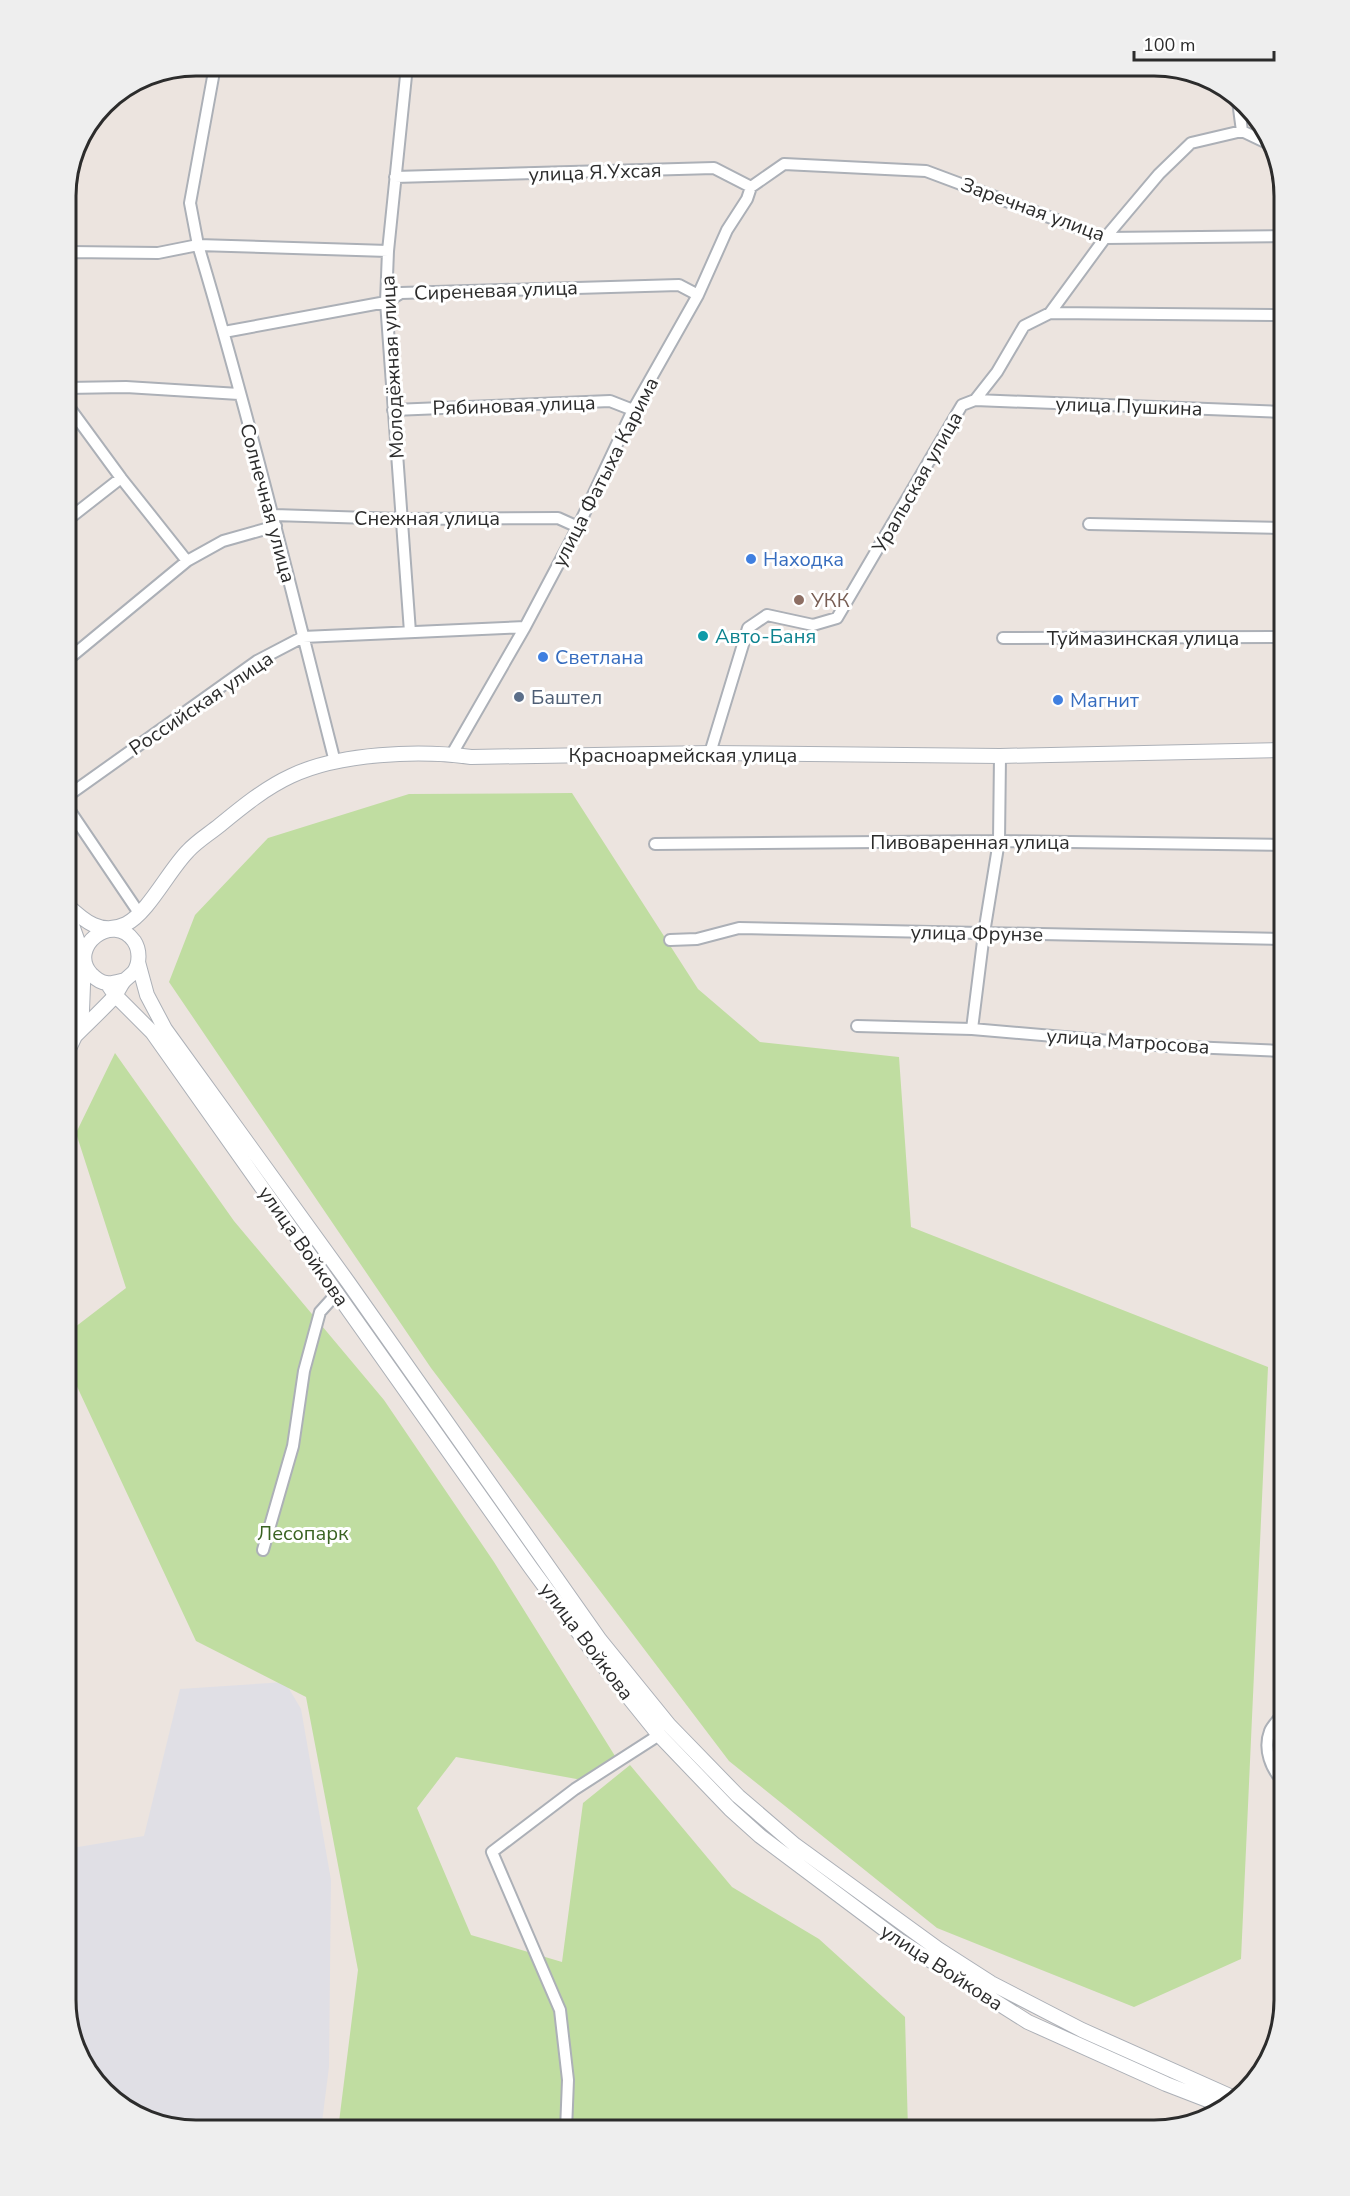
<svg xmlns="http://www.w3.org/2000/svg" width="1350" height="2196" font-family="'Nunito Sans',sans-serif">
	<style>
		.industrial { fill: #e0dfe5 }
		.green { fill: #c0dda1 }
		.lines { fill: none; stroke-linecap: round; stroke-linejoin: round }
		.minor-casing { stroke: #acb0b7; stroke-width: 14 }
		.secondary-casing { stroke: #acb0b7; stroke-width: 16 }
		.minor { stroke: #fff; stroke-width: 10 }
		.secondary { stroke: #fff; stroke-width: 14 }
		.shop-dot { fill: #3f7fe0; stroke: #fff; stroke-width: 2 }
		.education-dot { fill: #8d6e63; stroke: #fff; stroke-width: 2 }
		.culture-dot { fill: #0f9aa8; stroke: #fff; stroke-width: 2 }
		.service-dot { fill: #5c6f8a; stroke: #fff; stroke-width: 2 }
		.labels { text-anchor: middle; stroke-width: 6; stroke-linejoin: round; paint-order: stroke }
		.street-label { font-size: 20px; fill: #2c2c2c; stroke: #fff }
		.shop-label { font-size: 20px; fill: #366cbe; stroke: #fff; text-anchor: start }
		.education-label { font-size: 20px; fill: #785e54; stroke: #fff; text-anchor: start }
		.culture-label { font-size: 20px; fill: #0d838f; stroke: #fff; text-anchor: start }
		.service-label { font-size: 20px; fill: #4e5e75; stroke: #fff; text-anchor: start }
		.park-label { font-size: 20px; fill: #3a6322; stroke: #fff }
		.rim { fill: none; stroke: #2c2c2c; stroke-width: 3 }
	</style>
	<rect width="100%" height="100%" fill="#ece4df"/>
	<path class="industrial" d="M285,1682l16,27 30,171 -2,187 -8,63h-133l-64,-22 -44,-50 -14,-58v-151l78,-13 36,-147z"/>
	<path class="green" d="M572,793l126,196 62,53 139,15 12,170 357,140 -27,592 -107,48 -197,-79 -208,-167 -298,-393 -262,-386 26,-67 73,-77 141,-44z
		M115,1053l119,168 150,179 110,162 121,194 -33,24 -126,-23 -39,51 54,127 91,27 21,-159 47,-38 102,122 87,52 86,78 3,113h-570l20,-160 -52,-273 -110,-56 -130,-278v-29l60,-46 -50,-155z"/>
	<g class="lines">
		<defs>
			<path id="minor" d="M215,66l-25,137 8,42 190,6
				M407,66l-19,185 -2,51 24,330
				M1238,101l4,30
				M395,177l319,-9 37,19 33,-23 142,7 179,67 179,-2
				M66,253l3,-1 89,1 40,-8c51,170 93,344 137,517
				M1050,313l55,-75 54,-64 32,-31 51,-12 23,11 6,1
				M224,332l162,-30 15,-9 278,-8 19,10
				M66,388l60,-1 113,7
				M975,400l309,12
				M66,403l55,75 66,83
				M393,410l217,-9 23,9
				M274,515l127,4 157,-1 20,9
				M66,521l55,-43
				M1089,524l195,4
				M1003,638l281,-1
				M66,661l121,-100 36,-20 53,-15
				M710,753l38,-125 19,-13 46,10 24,-7 125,-213 13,-5 22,-28 27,-46 26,-13 234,2
				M452,754l73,-127 53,-100 55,-117 65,-115 29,-65 20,-31 4,-12
				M66,797l191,-136 46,-24 222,-10
				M66,805l73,108
				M655,844l344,-3 285,4
				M670,940l27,-1 42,-11 545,11
				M66,1023l9,13
				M857,1026l115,3 195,17 117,5
				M972,1029l12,-96 15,-92 1,-85
				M263,1550l30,-104 11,-75 16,-59 18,-20
				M1282,1715c-4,5 -10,11 -12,16 -7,18 1,39 14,51
				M566,2130l2,-50 -8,-70 -68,-158 83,-63 84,-54"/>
			<path id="secondary" d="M66,904c18,17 35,32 60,20 22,-11 43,-54 62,-73 9,-10 21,-17 32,-26 22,-18 45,-37 71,-49 48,-23 128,-26 180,-19l239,-4 290,3 284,-6
				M138,962l9,33 18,34 183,253 252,358 69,85 69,71 57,49 143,104 53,34 91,47 150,67
				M107,983l8,12 37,37 379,536 70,95 58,72 71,74 30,27 140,105 128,81 138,62 57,22
				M75,1036c13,-13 27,-26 39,-39 4,-5 6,-11 10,-16 3,-3 7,-6 10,-9 6,-9 6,-22 0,-31 -21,-30 -67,6 -43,33 4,4 10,9 16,9 5,1 13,-2 18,-3
				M66,1055l9,-19 7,-25 2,-52 -18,-51"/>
		</defs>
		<use href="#minor" class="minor-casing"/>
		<use href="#secondary" class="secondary-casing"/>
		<use href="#minor" class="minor"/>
		<use href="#secondary" class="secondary"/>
	</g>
	<g class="shop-dot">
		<circle cx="751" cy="559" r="6"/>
		<circle cx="543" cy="657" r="6"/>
		<circle cx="1058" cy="700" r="6"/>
	</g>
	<circle class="education-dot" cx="799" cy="600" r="6"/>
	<circle class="culture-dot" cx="703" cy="636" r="6"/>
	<circle class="service-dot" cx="519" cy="697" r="6"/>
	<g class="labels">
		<g class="street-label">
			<text transform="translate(595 172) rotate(-2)" y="7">улица Я.Ухсая</text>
			<text transform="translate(1033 209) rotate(20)" y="7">Заречная улица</text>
			<text transform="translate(496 290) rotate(-2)" y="7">Сиреневая улица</text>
			<text transform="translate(392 367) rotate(-93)" y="7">Молодёжная улица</text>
			<text transform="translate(514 405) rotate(-2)" y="7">Рябиновая улица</text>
			<text transform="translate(1129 406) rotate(2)" y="7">улица Пушкина</text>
			<text transform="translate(605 472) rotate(-63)" y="7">улица Фатыха Карима</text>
			<text transform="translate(917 482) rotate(-60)" y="7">Уральская улица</text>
			<text transform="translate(268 503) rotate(75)" y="7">Солнечная улица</text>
			<text x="427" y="525">Снежная улица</text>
			<text x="1143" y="645">Туймазинская улица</text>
			<text transform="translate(201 703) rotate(-34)" y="7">Российская улица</text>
			<text x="683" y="762">Красноармейская улица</text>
			<text x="970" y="849">Пивоваренная улица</text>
			<text transform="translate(977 933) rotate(1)" y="7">улица Фрунзе</text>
			<text transform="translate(1128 1041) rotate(4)" y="7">улица Матросова</text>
			<text transform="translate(304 1246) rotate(55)" y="7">улица Войкова</text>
			<text transform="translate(587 1641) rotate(53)" y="7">улица Войкова</text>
			<text transform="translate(942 1967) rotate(33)" y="7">улица Войкова</text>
		</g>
		<g class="shop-label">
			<text x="763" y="566">Находка</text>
			<text x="555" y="664">Светлана</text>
			<text x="1070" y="707">Магнит</text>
		</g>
		<g class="education-label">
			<text x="811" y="607">УКК</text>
		</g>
		<g class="culture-label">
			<text x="715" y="643">Авто-Баня</text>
		</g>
		<g class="service-label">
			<text x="531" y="704">Баштел</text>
		</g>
		<g class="park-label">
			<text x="303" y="1540">Лесопарк</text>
		</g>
	</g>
	<path d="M0 0H1350V2196H0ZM196 76H1154A120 120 0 0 1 1274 196V2000A120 120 0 0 1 1154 2120H196A120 120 0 0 1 76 2000V196A120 120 0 0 1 196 76Z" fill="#eee" fill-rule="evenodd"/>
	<path class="rim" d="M196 76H1154A120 120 0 0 1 1274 196V2000A120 120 0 0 1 1154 2120H196A120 120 0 0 1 76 2000V196A120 120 0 0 1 196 76Z"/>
	<path d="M1134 51v9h140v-9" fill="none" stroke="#2c2c2c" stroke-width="3"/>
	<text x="1143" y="51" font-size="18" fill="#2c2c2c" stroke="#ffffff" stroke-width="4.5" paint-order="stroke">100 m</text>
</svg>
